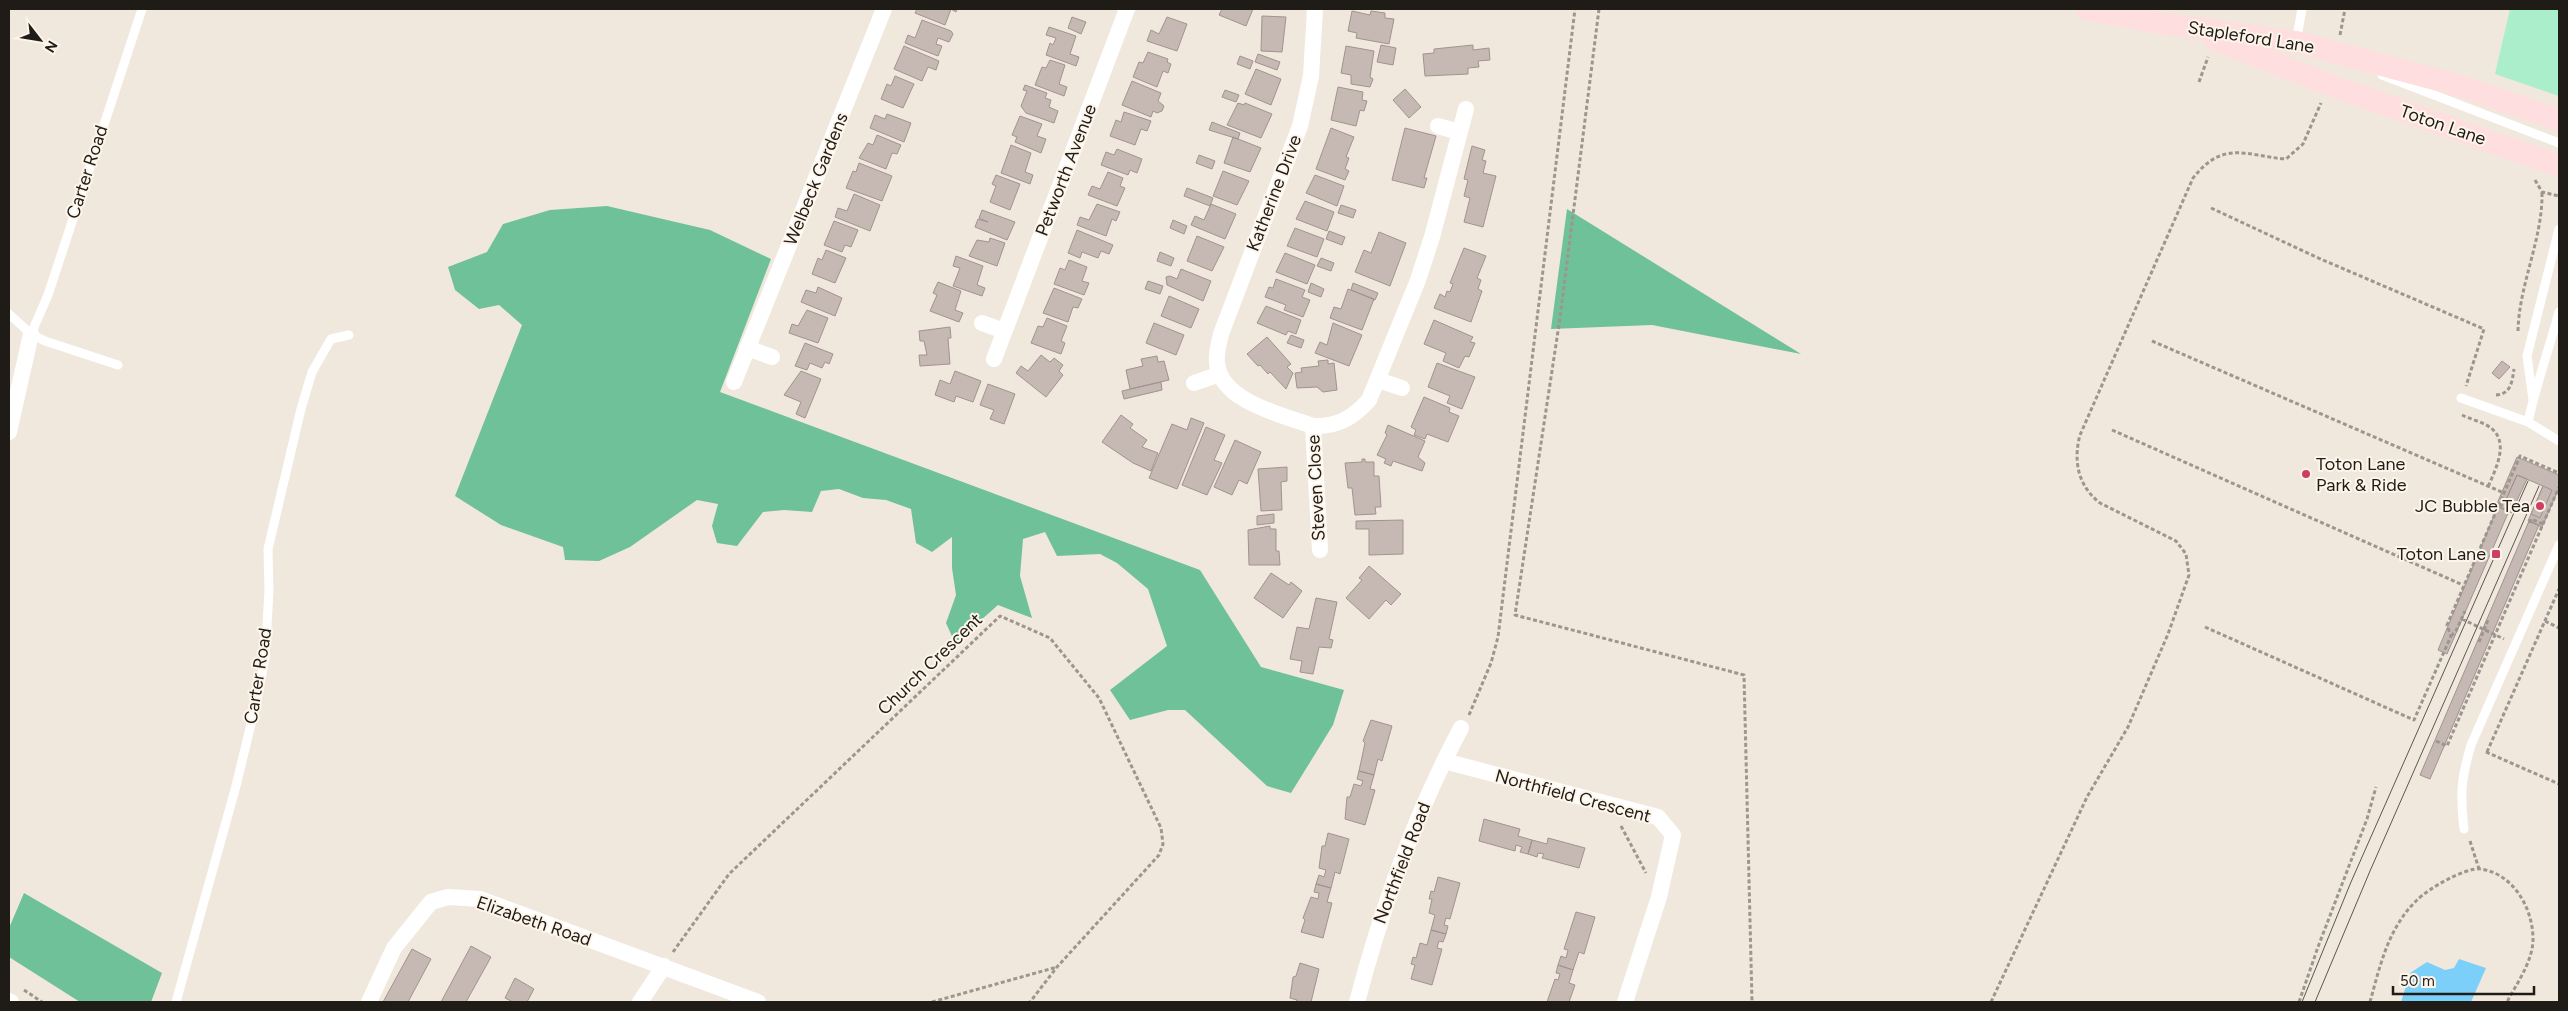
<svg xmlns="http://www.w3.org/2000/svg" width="2568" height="1011" font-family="Figtree,sans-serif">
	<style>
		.green { fill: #aaeecb }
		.forest { fill: #6fc199 }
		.water { fill: #7ccff9 }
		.building { fill: #c6b8b3; stroke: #a1938f }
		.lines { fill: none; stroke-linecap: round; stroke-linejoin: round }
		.path { stroke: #9c968e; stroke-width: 3; stroke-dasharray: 4 2.5; stroke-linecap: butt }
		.service { stroke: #fff; stroke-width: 9 }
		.minor { stroke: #fff; stroke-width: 16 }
		.secondary { stroke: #fededf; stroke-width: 22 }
		.tram { stroke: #5a5650; stroke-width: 1 }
		.poi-dot { fill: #cd3e65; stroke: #fef5ea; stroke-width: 2 }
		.labels { text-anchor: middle; stroke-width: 4; stroke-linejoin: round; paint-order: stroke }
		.street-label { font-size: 18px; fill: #1f1c18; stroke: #fef5ea }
		.poi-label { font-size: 18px; fill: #1f1c18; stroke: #fef5ea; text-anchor: end }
	</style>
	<rect width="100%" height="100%" fill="#f1e8dd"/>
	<path class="green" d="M2510,9h49v87l-64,-22z"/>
	<path class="forest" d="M607,206l103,24 61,29 -51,133 480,178 61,97 83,23 -11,35 -42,68 -24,-7 -82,-76h-17l-38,10 -20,-30 57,-44 -19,-57 -31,-26 -17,-9 -43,2 -12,-24 -22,7 -3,37 12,42 -34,-13 -43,38 -9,-20 10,-28 -4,-27v-31l-20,15 -16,-9 -5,-34 -25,-9 -23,-2 -24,-9 -18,2 -9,21 -28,-2 -21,2 -26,34 -20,-3 -5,-17 6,-22 -21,-4 -67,47 -31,14 -34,-1 -2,-13 -62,-22 -46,-29 67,-171 -23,-20 -20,4 -24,-19 -7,-23 39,-15 16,-28 47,-14z
		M1567,209l234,145 -149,-29 -101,4z
		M24,893l138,80 -11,29h-71l-71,-45v-29z"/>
	<path class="water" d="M2459,959l27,9 -15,34h-70l9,-29 17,-11 18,8 9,-2z"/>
	<path class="building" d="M917,9h40l-1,3 -5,-3 -6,16 -30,-12z
		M1222,9h31l-7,17 -27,-11z
		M1352,11l18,4 1,-4 14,2v5l9,1 -5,25 -33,-6 1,-5 -9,-2z
		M1262,16l24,1 -4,35 -21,-1z
		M1072,17l14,5 -5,12 -13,-6z
		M1167,17l20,7 -10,27 -30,-10 4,-11 8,4z
		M922,20l29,11 2,3 -4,8 -11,-4 -2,6 6,2 -4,10 -33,-13 3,-8 7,3z
		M1049,27l27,9 -6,18 9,3 -3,9 -30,-11 4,-12 3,2 3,-7 -10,-3z
		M1381,45l15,3 -3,17 -16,-3z
		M1473,45v5l16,-2 1,12 -12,1 1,6 -11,1v6l-43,2 -2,-22 11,-1v-4z
		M904,46l35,15 -3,9 -8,-3 -6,14 -28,-12z
		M1346,46l28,5 -4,26 3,2 -3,8 -19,-3v-9l-10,-2z
		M1148,52l20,7 -1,3 4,2 -3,9 -5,-2 -6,16 -24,-10 6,-15 4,1z
		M1258,54l22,8 -3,8 -22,-8z
		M1240,56l13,5 -3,8 -13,-5z
		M1050,60l15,5 -6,19 8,3 -3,9 -29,-11 7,-18 4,1z
		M1256,69l25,10 -10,26 -26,-11z
		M895,76l19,8 -11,24 -22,-9 6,-15 4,2z
		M1132,81l29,12 -3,8 6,5 -2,5 -5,2 -4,-2 -2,6 -29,-12z
		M1025,85l22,8 -2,5 6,2 -2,7 9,4 -4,12 -28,-10 -5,-7 6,-15 -4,-1z
		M1338,87l25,5 -1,8 5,1 -3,10 -4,-1 -4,16 -25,-6z
		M1405,89l16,18 -12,11 -16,-18z
		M1225,90l14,5 -3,7 -14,-5z
		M1238,103l6,2 1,-2 27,11 -11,24 -34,-13z
		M1124,112l27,9 -4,10 -6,-2 -6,16 -25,-9 6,-16 5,2z
		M887,114l24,9 -7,19 -34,-14 5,-13 10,4z
		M1020,116l22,8 -5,12 9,3 -5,14 -26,-11 2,-5 -5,-2z
		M1212,122l28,11 -2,6 -29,-9z
		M1331,128l23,9 -8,20 3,1 -4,11 4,2 -4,9 -29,-11z
		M1405,128l31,8 -12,42h3l-3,10 -32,-8z
		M877,135l24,10 -4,9 -5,-1 -6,16 -27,-11 9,-15 5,2z
		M1233,137l28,11 -11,24 -26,-9z
		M1011,145l20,8 -6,19 8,3 -3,9 -29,-11z
		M1472,146l13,4 -3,10 4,1 -3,12 13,3 -13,51 -19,-5 6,-24 -6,-2 4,-16 -4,-1z
		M1117,149l25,10 -5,14 -7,-3 -2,5 -27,-10 5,-13 8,3z
		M1199,155l16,6 -3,8 -16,-6z
		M859,163l33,13 -10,25 -36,-13 7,-17 3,1z
		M1223,171l26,10 -12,24 -24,-9z
		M1108,172l15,6 -3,8 5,2 -8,18 -29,-11 4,-9 8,3z
		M996,175l24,9 -10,26 -20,-8 6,-16 -4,-2z
		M1315,175l29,11 -7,20 -31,-13z
		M1187,188l26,10 -3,8 -26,-10z
		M854,194l26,11 -10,26 -35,-14 3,-9 9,3z
		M1305,201l29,11 -7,19 -31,-12z
		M1097,204l23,8 -4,9 -4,-2 -6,17 -29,-11 3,-8 9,3z
		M1211,204l25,10 -11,25 -34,-14 4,-9 9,4z
		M1341,205l15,5 -3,8 -15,-5z
		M982,210l33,12 -8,18 -32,-13 3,-8 10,3 -9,-4z
		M1173,220l14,6 -3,8 -14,-6z
		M834,221l24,9 -7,17 -6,-2 -3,7 -18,-7z
		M1295,228l29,11 -7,18 -30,-11z
		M1077,230l36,15 -4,9 -8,-3 -3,7 -16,-6 -2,6 -12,-5z
		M1329,231l16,6 -3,8 -16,-6z
		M1379,232l27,11 -16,43 -35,-14 9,-22 7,3z
		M1197,236l27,11 -12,24 -25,-10z
		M990,238l15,5 -8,23 -28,-10 8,-16 12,2z
		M1464,248l22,8 -9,22 4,2 -3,9 4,2 -11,31 -37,-14 6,-14 5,3 2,-6 3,1 3,-8 -3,-1z
		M826,250l20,8 -11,25 -23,-9 6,-16 4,2z
		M1160,252l14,6 -3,8 -14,-5z
		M1285,253l30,12 -8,19 -31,-12z
		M956,256l27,10 -6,19 8,3 -3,8 -29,-10 7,-18 -7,-2z
		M1321,258l13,5 -3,8 -14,-5z
		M1069,260l18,7 -5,14 7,2 -5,12 -30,-11 6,-16 5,2z
		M1181,269l30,12 -8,20 -36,-16 -1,-8 4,-1 7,3z
		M1276,279l29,11 -3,7 8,3 -7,17 -19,-7 2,-5 -21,-8 4,-10 4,1z
		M1148,281l15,5 -3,8 -15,-5z
		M938,282l23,9 -6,19 8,3 -4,9 -29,-11 7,-16 -4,-2z
		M1311,283l13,6 -3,8 -13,-5z
		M1353,283l25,10 -3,7 -24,-10z
		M818,287l24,11 -7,18 -34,-14 5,-12 10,3z
		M1054,288l28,11 -4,9 -5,-1 -5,15 -25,-9z
		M1348,289l26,10 -12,31 -32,-12 4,-11 7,2z
		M1169,296l30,13 -8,19 -30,-12z
		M1266,306l35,14 -5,14 -8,-3 -2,4 -29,-12z
		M807,310l21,8 -10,25 -29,-10 3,-9 6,2z
		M1047,318l20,8 -6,15 4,2 -4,11 -30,-11 7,-17 5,1z
		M1434,320l39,17 -3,5 5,1 -6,14 -4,-1 -6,12 -16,-7 3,-8 -22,-9z
		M1154,323l30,12 -8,20 -30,-12z
		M1333,323l29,12 -13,31 -34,-13 5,-11 7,3z
		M950,327l1,11h-3l2,26 -30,2 -1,-11h8l-3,-14h-4l-1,-10z
		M1291,335l13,5 -3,8 -14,-5z
		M1267,337l24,27 -4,3 6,6 -7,16 -16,-17 -2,2 -8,-9 -2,1 -11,-12z
		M805,343l28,11 -4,10 -4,-2 -3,6 -12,-5 -3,7 -12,-4z
		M1041,355l9,7 4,-4 9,7 -4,6 4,4 -17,22 -30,-24 5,-7 7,5z
		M1157,356l1,6 6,-1 5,19 -39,9 -4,-19 17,-4 -2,-7z
		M1328,360v4l6,-1 3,27 -14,2 -6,-5 -20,1 -2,-15 7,-1 -1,-4 18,-2 -1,-5z
		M2502,361l8,6 -11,12 -7,-6z
		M1437,363l38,14 -13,32 -15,-6 3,-7 -22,-9z
		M801,371l20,8 -16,39 -9,-4 5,-12 -17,-7z
		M955,371l26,10 -8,21 -17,-6 -2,6 -19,-7 5,-15 10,4z
		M1161,382l1,8 -38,9 -2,-8z
		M988,384l27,10 -11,30 -14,-5 4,-9 -14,-5z
		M1424,397l26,11 -1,4 10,4 -11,26 -21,-8 -2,5 -11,-4 2,-5 -5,-3z
		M1121,415l12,9 -3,4 17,12 -5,7 16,6 -7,18 -18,-8 -31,-21z
		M1191,418l13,5 -27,66 -28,-11 23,-54 15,6z
		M1388,425l37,16 -7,16 7,6 -3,8 -29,-10 -2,5 -7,-3 2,-4 -9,-4 10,-20 -2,-2z
		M1206,427l19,8 -11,25 8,3 -15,32 -25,-10z
		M1235,440l26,12 -14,32 -8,-4 -7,15 -18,-8z
		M2517,457l42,18v13l-17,39 -14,-6 15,-35 -26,-11 -12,27 9,5 -2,6 -16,-7z
		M1362,459h3v3h9v14h5l2,31h-6l1,7 -21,1 -3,-27h-4l-3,-25 17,-1z
		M1287,467v14l-6,1 1,28 -21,1 -3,-42z
		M2517,475l10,4 -13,28 -9,-5z
		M2543,486l9,4 -12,28 -9,-4z
		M2498,506l11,5 -62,143 -9,-4z
		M1274,514v9l-17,2v-9z
		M1403,520v34l-34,1v-26h-13v-8z
		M2529,521l10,4 -109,254 -10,-4z
		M1270,526v3h6v22h3l1,14h-31l-1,-35z
		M1369,566l32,28 -10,11 -5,-5 -17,19 -23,-21 16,-18 -3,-2z
		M1271,573l18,12 2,-3 11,9 -19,27 -29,-20z
		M1316,598l21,4 -8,37 4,1 -2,8 -12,-1 -6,27 -13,-2 2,-11 -12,-2 7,-32 12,2z
		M1371,720l21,6 -10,35 -4,-2 -4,16 -15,-4 6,-28 -2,-2z
		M1359,771l15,4 -4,14 5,1 -10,35 -20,-6 2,-22h3l4,-13 7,2 2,-5 -6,-2z
		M1484,819l36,10 -2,7 14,4 -4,14 -8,-2 2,-5 -6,-2 -1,6 -36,-10z
		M1328,833l21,6 -9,35 -5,-2 -4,16 -15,-4 3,-9 5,2 2,-7 -7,-2 3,-22h3z
		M1548,838l37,10 -6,20 -37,-10 2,-4 -6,-1 -1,4 -9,-3 4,-14 15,4z
		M1438,877l22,6 -10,36 -4,-1 -2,7 4,1 -2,8 -15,-4 4,-15 -6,-2 3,-14h-3l2,-8 3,1z
		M1316,884l15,4 -4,14 5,1 -9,35 -22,-6 4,-12 -2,-2 8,-21 7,2 1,-6 -5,-1z
		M1576,912l19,5 -11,37 -5,-2 -6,18 -15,-5 3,-9 5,2 2,-8 -4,-1z
		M1431,930l15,4 -3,8 -4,-1 -2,7 5,1 -10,36 -21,-6 4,-14 -4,-1 2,-7 3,1 4,-15 7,2z
		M471,946l20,11 -25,45h-25z
		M412,949l19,10 -23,43h-25z
		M1300,963l19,6 -8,33h-15l1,-2 -7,-2 3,-21 3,-1z
		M1558,965l15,5 -4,13 6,2 -6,17h-22l8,-23 3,1 2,-6 -4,-1z
		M515,978l19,11 -7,13h-14l-8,-4z"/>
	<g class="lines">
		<path class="path" d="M1599,9l-39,309 -45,297 229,60 8,327
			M2340,35l5,-26
			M2199,82l9,-25
			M2535,180l7,12 17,4
			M2211,208l105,49 168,72 -18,57
			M2518,331c1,-47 25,-92 24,-139
			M2152,341l352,152
			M2496,395c15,-1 16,-13 18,-26
			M2462,415c8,4 21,7 29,13 19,15 4,42 -3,59
			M2112,430l351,155
			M2499,504l9,5 -1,3
			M2530,523l1,-4 12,5
			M2462,619l42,20
			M2545,621l14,7
			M2205,627l209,93 37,-84 -4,-11 73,-169 39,17
			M2451,636l5,-5 9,-20
			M2479,642l9,-22
			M1469,715l22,-52 7,-26 77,-628
			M2436,741l11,5 112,-259
			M2486,752l73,32
			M2487,752l72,-163
			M1621,826l25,47
			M2470,841l9,28
			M673,952l56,-78 271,-258 50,22 49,60 62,130 2,16 -4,11 -102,112 -27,35
			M24,990l18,12
			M932,1002l125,-35
			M1991,1002l96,-205 41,-70 40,-93 21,-59 -3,-21 -10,-13 -76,-38c-22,-17 -27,-42 -20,-68l113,-257c31,-39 53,-22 93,-19l17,-15 18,-41
			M2299,1002l19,-55 49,-128 9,-32
			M2370,1002c10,-36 18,-74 47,-102 11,-11 48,-33 64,-31 33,5 52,40 52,70 0,22 -16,44 -26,63"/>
		<path class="service" d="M2296,42l6,-33
			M2382,75l177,68
			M9,314l22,20 14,7 73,24
			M31,334l17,-39 94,-286
			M2461,398l67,24 31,19
			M2533,400l-6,-44 32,-127
			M2528,422c8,-37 21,-73 31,-110
			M2464,829c-4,-35 -3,-50 7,-84l88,-200
			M176,1002l60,-216 22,-91 7,-37 4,-67 -1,-42 33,-140 11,-37 19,-33 18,-4"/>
		<path class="minor" d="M1315,9l-4,67 -11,50 -79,208c-2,9 -5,18 -4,28 2,39 65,53 96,64 24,1 40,-8 56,-26l49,-120 14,-43 34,-128
			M1438,126l21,6
			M982,323l22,8
			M747,348l25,9
			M994,359l133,-350
			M1378,380l24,8
			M734,382l150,-373
			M1194,383l26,-9
			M1313,426l7,124
			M9,432l22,-98
			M1444,761l214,56 15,18 -14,62 -34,105
			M9,1001l2,1
			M369,1002l25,-54 37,-46 17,-5 32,2 278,103
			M640,1002l24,-36
			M1357,1002c25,-95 57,-186 104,-274"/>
		<path class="secondary" d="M2086,9l69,13 141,20 165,44 98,34
			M2214,39l113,45 232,82"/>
		<path class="tram" d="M2302,1002l49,-120 177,-401
			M2315,1002l55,-131 169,-385"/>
	</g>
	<g class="poi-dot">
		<circle cx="2306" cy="474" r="5"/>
		<circle cx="2540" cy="506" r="5"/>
		<rect x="2491" y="549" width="10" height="10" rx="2.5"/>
	</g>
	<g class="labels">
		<g class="street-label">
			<text transform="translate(2251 37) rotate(9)" y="6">Stapleford Lane</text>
			<text transform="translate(2443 125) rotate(19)" y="6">Toton Lane</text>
			<text transform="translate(1066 170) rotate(-69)" y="6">Petworth Avenue</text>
			<text transform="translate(87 172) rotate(-72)" y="6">Carter Road</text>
			<text transform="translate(816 179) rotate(-68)" y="6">Welbeck Gardens</text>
			<text transform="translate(1274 193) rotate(-69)" y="6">Katherine Drive</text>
			<text transform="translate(1316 488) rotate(-93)" y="6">Steven Close</text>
			<text transform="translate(930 664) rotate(-44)" y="6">Church Crescent</text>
			<text transform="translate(258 676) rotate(-81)" y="6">Carter Road</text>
			<text transform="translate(1573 796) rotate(15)" y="6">Northfield Crescent</text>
			<text transform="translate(1402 863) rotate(-69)" y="6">Northfield Road</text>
			<text transform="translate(534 921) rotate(19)" y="6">Elizabeth Road</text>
		</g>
		<g class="poi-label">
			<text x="2316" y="470" text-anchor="start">Toton Lane<tspan x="2316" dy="21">Park &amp; Ride</tspan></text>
			<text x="2530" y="512">JC Bubble Tea</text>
			<text x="2486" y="560">Toton Lane</text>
		</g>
	</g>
	<rect width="2568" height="1011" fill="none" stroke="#1f1c18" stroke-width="20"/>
	<g transform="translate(40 40) rotate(121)" stroke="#fef5ea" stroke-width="4" paint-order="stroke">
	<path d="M0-4L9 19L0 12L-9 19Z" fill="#1f1c18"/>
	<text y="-8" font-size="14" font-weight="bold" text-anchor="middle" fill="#1f1c18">N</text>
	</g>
	<path d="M2393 986v8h141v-8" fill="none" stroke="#1f1c18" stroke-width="2.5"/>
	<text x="2400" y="986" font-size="15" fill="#1f1c18" stroke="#fef5ea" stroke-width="4" paint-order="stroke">50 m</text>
</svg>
